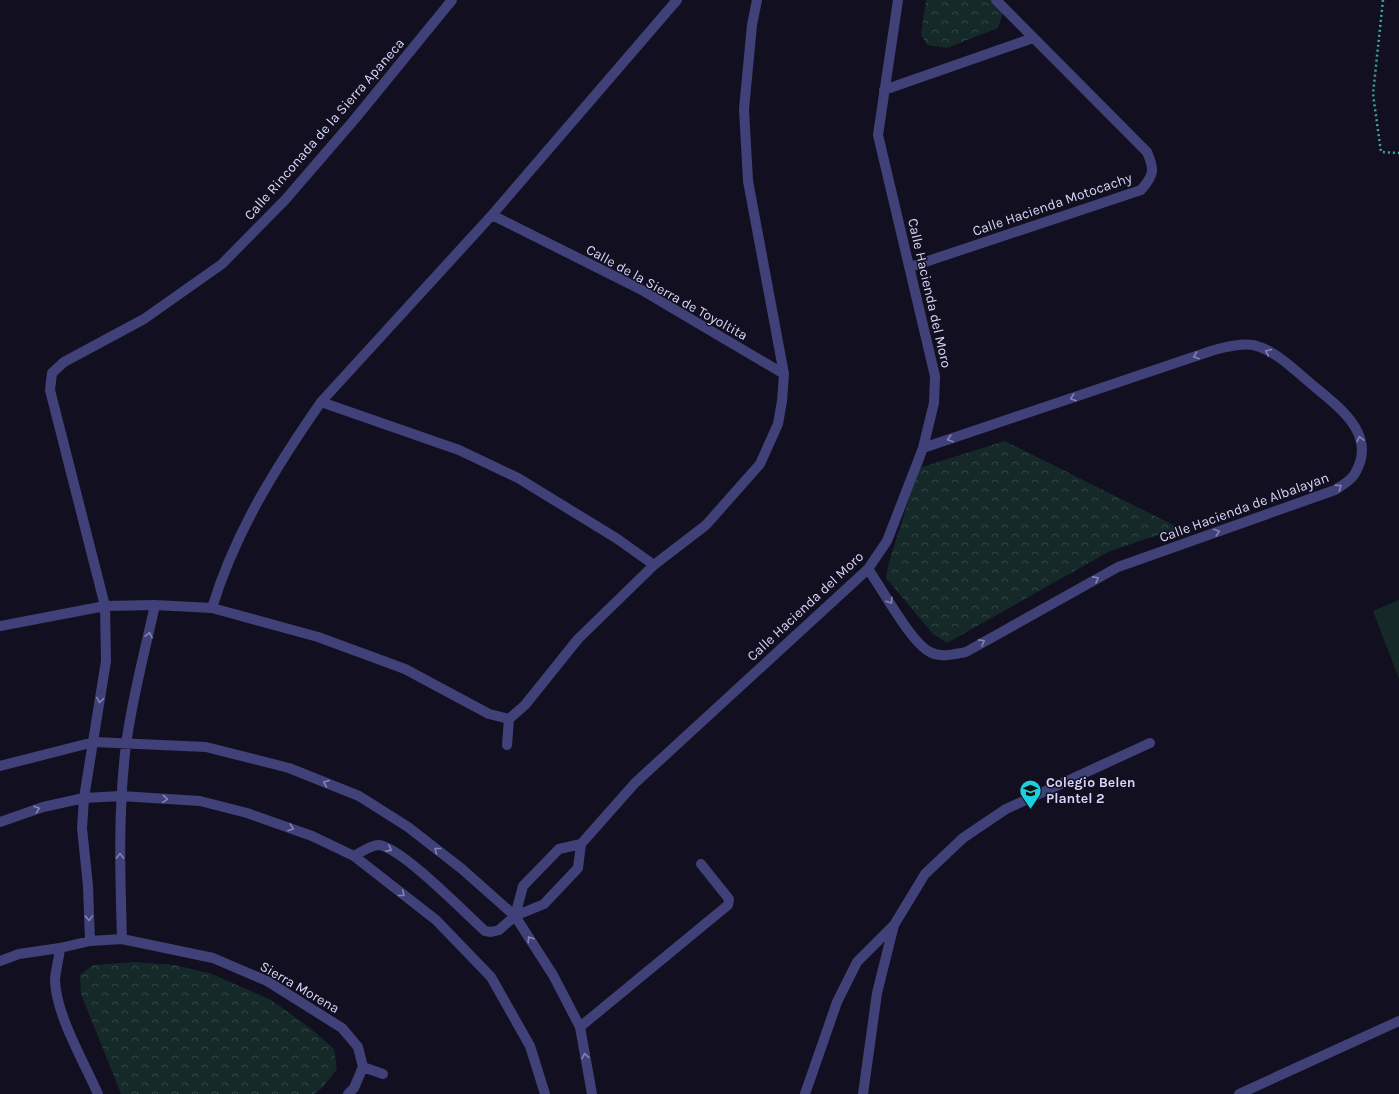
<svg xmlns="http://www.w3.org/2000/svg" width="1399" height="1094" font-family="Karla,sans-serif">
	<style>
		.forest { fill: url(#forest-crowns) }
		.pitch { fill: #142928 }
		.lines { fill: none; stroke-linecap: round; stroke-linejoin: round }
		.path { stroke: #3da59c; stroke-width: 2.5; stroke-dasharray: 2 3; stroke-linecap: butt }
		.minor { stroke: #41417a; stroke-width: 10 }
		.oneway { stroke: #8583b4 }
		.labels { text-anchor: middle; stroke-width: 3; stroke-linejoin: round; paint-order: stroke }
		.street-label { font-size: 14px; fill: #d8d4fa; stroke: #121020 }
		.poi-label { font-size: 14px; font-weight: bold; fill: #d8d4fa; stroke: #121020; text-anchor: start }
	</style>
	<defs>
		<pattern id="forest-crowns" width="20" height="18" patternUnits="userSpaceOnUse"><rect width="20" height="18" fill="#142928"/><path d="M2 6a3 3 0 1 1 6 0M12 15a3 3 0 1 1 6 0" fill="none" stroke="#354748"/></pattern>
	</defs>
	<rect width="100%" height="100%" fill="#121020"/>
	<path class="forest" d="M926,0h73l6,6 -7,22 -51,20 -20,-3 -6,-10z
		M1005,441l174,87 -69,23 -163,92 -14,-9 -47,-56 3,-16 30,-94z
		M134,962l41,3 37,9 59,26 39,28 24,21 3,20 -15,19 -8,6h-193l-40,-100 -1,-19 13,-10z"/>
	<path class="pitch" d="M1399,600v79l-26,-68z"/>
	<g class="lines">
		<path class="path" d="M1383,0l-10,94 8,58 18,1"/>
		<path class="minor" d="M884,90l149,-52
			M492,215l148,74 144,85
			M910,267l231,-77c13,-15 14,-20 6,-38l-151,-152
			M321,402l138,48 59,28 98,60 38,27
			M868,569c13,18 43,74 62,83 11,6 24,2 36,0l152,-85 217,-77c6,-4 15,-9 19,-15 26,-41 -17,-69 -45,-93 -17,-14 -34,-32 -56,-37 -13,-2 -27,2 -39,5l-291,98
			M212,608c23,-76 64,-141 109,-206l171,-187 185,-215
			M0,626l105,-20 50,-1 57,3 106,29 87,32 84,45 20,5
			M509,719l16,-14 53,-66 76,-74 52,-40 54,-61 18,-40 4,-23 2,-27 -36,-193 -4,-72 8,-84 5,-25
			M507,745l2,-26
			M0,766l94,-24 112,5 83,21 70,28 49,31 54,42 53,47 38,59 27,52 12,67
			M0,822l43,-15 41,-9 37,-2 79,5 47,12 65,23 42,20 82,64 55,57 39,69 15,48
			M354,856c7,-4 17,-11 25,-11 23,3 85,67 106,86l6,1 8,-2 16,-14 29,-12 34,-36 3,-24 54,-61 233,-214 19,-28 36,-93 11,-45 1,-27 -57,-241 20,-135
			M515,916l8,-30 36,-37 22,-5
			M122,939c-2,-65 -4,-129 4,-194 6,-47 19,-94 29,-140
			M90,941l-2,-55 -6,-58 2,-30 22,-137 -1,-55 -55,-216 2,-17 12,-11 80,-43 78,-55 63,-64 69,-80 98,-120
			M60,948c-1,10 -4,21 -5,31 0,34 29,83 43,115
			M0,961l19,-7 41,-6 30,-7 32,-2 91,19 54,23 75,47 16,19 5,20 -9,21 -6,6
			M580,1027l148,-122 1,-6 -28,-35
			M363,1067l20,7
			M805,1094l32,-92 20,-40 37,-37
			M863,1094l14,-101 17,-68 31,-51 38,-36 43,-29 144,-66
			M1239,1094l160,-73"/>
	</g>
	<defs><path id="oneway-chevron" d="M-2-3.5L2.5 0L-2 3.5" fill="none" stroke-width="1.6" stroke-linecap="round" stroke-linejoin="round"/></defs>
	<g class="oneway">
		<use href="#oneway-chevron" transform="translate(1268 352) rotate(-157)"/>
		<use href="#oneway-chevron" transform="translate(1196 356) rotate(161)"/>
		<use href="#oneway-chevron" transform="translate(1073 398) rotate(161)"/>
		<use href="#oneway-chevron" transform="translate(950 439) rotate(162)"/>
		<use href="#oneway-chevron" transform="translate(1360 439) rotate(-102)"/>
		<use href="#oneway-chevron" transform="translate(1339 487) rotate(-34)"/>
		<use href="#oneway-chevron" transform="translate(1217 532) rotate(-19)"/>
		<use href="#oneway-chevron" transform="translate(1096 579) rotate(-29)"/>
		<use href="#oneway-chevron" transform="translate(890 601) rotate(57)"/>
		<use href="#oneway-chevron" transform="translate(149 635) rotate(-78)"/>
		<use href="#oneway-chevron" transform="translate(982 642) rotate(-29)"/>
		<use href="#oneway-chevron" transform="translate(100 700) rotate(98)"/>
		<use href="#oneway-chevron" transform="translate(326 783) rotate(-158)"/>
		<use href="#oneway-chevron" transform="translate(165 799) rotate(4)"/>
		<use href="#oneway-chevron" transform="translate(37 809) rotate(-19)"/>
		<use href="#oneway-chevron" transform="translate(291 828) rotate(19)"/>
		<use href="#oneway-chevron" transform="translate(389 849) rotate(27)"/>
		<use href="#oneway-chevron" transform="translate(437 850) rotate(-142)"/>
		<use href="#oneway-chevron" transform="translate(120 856) rotate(-89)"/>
		<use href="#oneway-chevron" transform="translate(402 894) rotate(38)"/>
		<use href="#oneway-chevron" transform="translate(89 918) rotate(88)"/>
		<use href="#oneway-chevron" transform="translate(530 939) rotate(-123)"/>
		<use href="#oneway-chevron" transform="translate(585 1056) rotate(-100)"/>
	</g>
	<defs>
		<symbol id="school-pin" viewBox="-11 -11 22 30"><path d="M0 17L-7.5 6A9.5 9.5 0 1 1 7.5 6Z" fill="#1cd1df" stroke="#121020"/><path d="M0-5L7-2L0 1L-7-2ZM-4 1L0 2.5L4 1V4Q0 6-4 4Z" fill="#111"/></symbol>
	</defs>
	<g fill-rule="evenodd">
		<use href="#school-pin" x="1018" y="778" width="25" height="34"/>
	</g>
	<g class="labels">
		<g class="street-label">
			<text transform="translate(324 129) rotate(-49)" y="5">Calle Rinconada de la Sierra Apaneca</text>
			<text transform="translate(1052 204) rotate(-19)" y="5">Calle Hacienda Motocachy</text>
			<text transform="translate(667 292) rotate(29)" y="5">Calle de la Sierra de Toyoltita</text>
			<text transform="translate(930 293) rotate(77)" y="5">Calle Hacienda del Moro</text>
			<text transform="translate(1244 507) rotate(-20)" y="5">Calle Hacienda de Albalayan</text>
			<text transform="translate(805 606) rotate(-43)" y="5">Calle Hacienda del Moro</text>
			<text transform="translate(300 987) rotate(30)" y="5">Sierra Morena</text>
		</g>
		<g class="poi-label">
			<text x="1046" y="787">Colegio Belen<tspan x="1046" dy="16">Plantel 2</tspan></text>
		</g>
	</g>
</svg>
